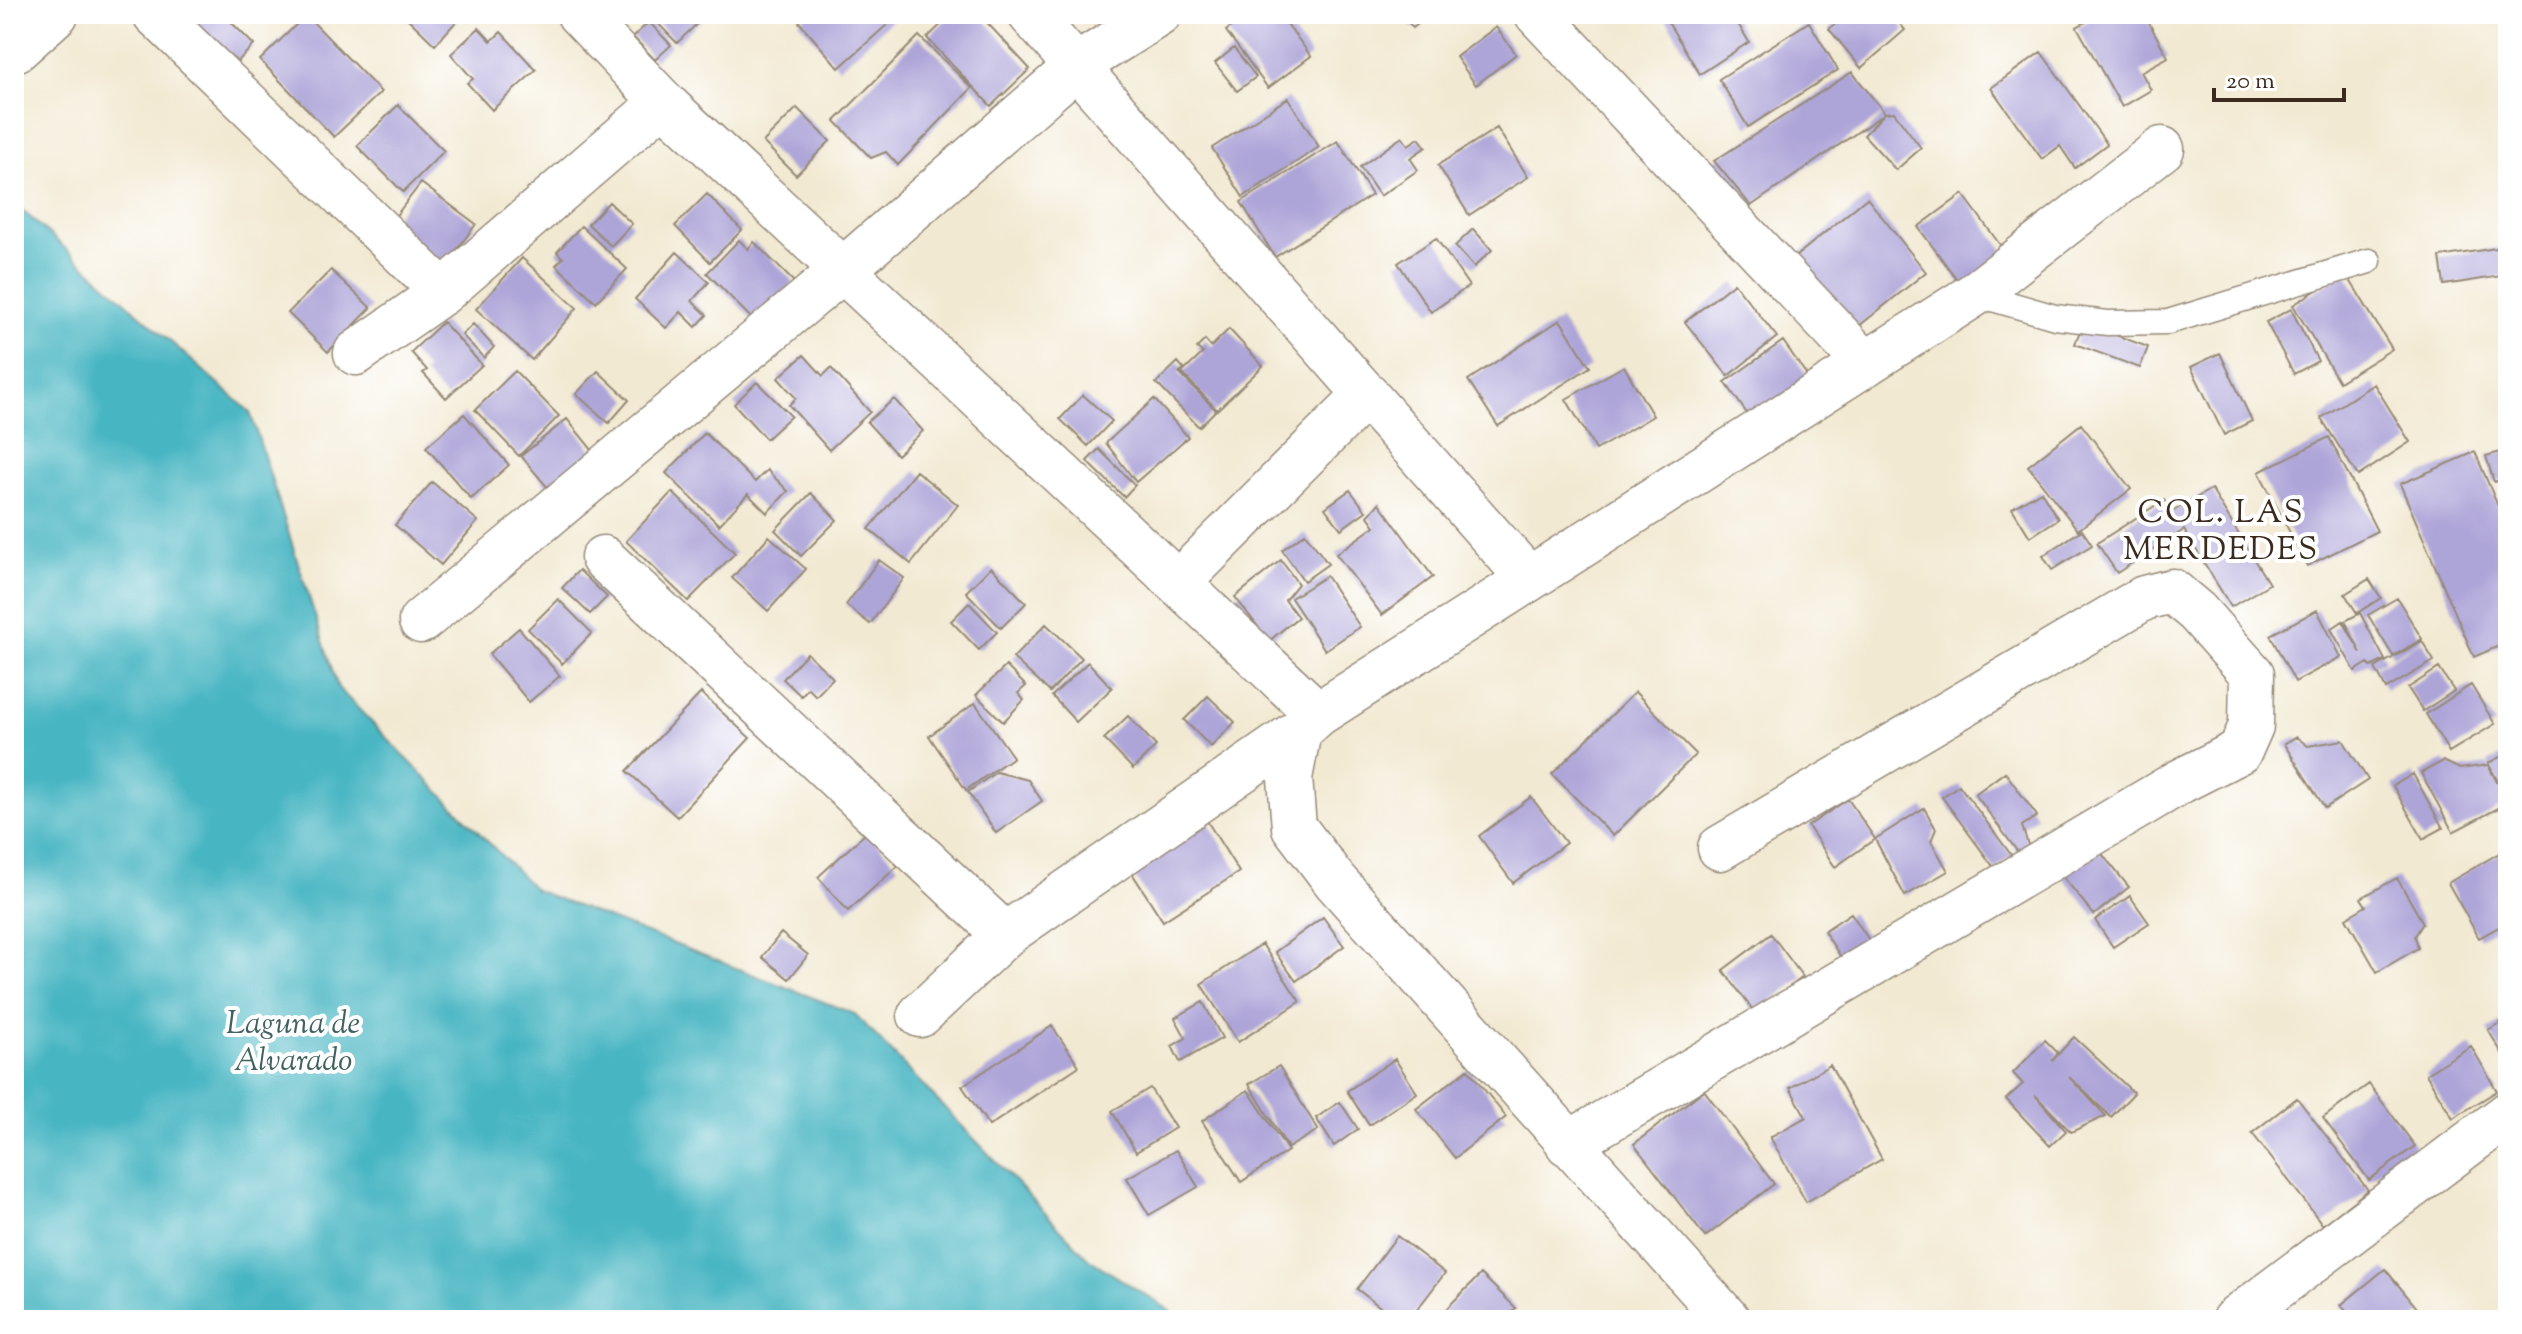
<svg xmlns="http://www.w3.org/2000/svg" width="2522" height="1334" font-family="'Sorts Mill Goudy',serif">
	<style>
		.water { fill: #47b5c2; stroke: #417070; stroke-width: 2 }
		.building { fill: #ada4d8 }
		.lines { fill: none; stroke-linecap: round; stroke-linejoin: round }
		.lane-casing { stroke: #968a78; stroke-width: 27 }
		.street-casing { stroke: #968a78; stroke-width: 47 }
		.lane { stroke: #fff; stroke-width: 24 }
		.street { stroke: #fff; stroke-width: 44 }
		.labels { text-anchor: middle; stroke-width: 8; stroke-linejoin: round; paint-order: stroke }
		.neighbourhood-label { font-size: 32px; letter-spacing: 2px; fill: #3b2a1e; stroke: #fff }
		.water-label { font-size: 32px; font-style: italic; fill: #406260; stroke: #fff }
	</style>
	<rect width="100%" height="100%" fill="#fff"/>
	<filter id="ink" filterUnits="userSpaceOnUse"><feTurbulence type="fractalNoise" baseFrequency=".0125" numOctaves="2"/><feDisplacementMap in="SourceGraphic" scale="16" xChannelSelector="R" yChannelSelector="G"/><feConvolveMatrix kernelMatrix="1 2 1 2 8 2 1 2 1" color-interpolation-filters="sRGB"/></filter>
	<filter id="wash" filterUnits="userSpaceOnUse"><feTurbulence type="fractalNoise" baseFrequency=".006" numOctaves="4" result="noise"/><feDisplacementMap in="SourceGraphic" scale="32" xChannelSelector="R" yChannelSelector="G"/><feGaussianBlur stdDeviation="1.8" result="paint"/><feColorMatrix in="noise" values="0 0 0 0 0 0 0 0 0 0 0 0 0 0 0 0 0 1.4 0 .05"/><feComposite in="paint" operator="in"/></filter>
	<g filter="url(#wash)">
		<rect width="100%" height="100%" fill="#f2e9d2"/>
		<path class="water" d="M14,203l236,209 88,276 197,202 320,124 234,245 96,61h-1171z"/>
		<g id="blocks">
			<path class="building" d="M169,14h54l31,31 -27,27z
				M403,14h60l-28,31z
				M649,14h58l-30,29z
				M808,14h91l-60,54 -40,-46z
				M952,14h27l51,55 -39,37 -64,-68z
				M1247,14h32l32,42 -43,32 -42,-57z
				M1401,14h29l-17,14z
				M1674,14h58l17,28 -49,32 -34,-55z
				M1847,14h45l13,16 -44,38 -32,-39z
				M2100,14h44l24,43 -27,15 10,18 -29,17 -45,-80z
				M306,15l75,77 -47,45 -74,-77z
				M649,22l22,23 -16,15 -22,-23z
				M1809,22l29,48 -90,57 -29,-48z
				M1496,27l20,27 -40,31 -20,-28z
				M479,28l12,13 10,-9 35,38 -44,40 -25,-27 6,-4 -22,-25z
				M919,36l53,52 -74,77 -12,-13 -15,6 -36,-37z
				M1234,48l22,29 -19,14 -22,-28z
				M2041,52l66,92 -32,24 -15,-22 -18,13 -51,-71z
				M1852,72l33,41 -134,93 -37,-45z
				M1288,98l31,49 -76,50 -31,-49z
				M398,105l46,46 -41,41 -46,-46z
				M797,108l33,33 -34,34 -33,-33z
				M1894,112l27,36 -25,22 -32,-35 21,-22z
				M1497,128l31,49 -59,38 -31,-50z
				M1402,137l6,8 11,-7 7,9 -16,11 8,12 -38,26 -20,-29z
				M1338,141l34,54 -97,62 -34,-55z
				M421,183l55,41 -36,48 -55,-42z
				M707,194l35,36 -32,32 -35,-36z
				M1963,194l43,59 -44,33 -44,-59z
				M1867,198l59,74 -72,58 -59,-73z
				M609,202l23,22 -21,22 -23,-22z
				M581,226l46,43 -31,33 -40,-37 7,-7 -6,-6z
				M1473,229l19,21 -18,17 -19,-21z
				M1436,238l33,48 -38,26 -33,-49z
				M739,240l9,9 6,-7 40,40 -39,40 -48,-49z
				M2508,246v29l-64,10 -4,-28z
				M677,252l32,30 -17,19 15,14 -11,12 -15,-15 -15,16 -31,-29z
				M522,258l55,50 -45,52 -56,-51z
				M331,270l40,38 -43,44 -40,-39z
				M2345,272l47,77 -53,33 -46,-77z
				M1734,283l43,54 -49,39 -43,-54z
				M2291,309l27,52 -24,13 -28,-52z
				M1560,320l30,47 -92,59 -30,-46z
				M443,322l39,43 -36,33 -23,-25 4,-3 -16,-18z
				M2083,323l65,24 -8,21 -65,-24z
				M473,324l21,23 -10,11 -22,-23z
				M1229,329l34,37 -46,44 -35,-37 21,-20 -6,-5 8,-8 6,7z
				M1783,341l30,43 -58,41 -30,-43z
				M2220,353l32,68 -28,14 -33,-68z
				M804,355l19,21 8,-8 39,44 -41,38 -40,-45 7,-7 -18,-20z
				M1178,362l6,7 -5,4 37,37 -17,17 -43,-44z
				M1624,366l29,50 -57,34 -30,-51z
				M515,371l44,45 -40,40 -44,-46z
				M598,371l31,29 -20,23 -33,-29z
				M757,382l34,34 -25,23 -32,-35z
				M2374,384l36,58 -52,34 -37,-58z
				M1083,395l29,26 -24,25 -28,-27z
				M894,399l29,32 -26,24 -30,-33z
				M1154,399l34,38 -52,45 -30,-39z
				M464,414l45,51 -38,34 -45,-52z
				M567,419l26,32 -45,37 -27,-32z
				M2081,424l50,65 -53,41 -50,-64z
				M705,433l50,49 12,-12 21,21 -21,22 -19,-19 -29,31 -53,-52z
				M2329,437l48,94 -70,35 -48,-94z
				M1099,449l36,36 -11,12 -37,-36z
				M2508,450v27l-14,5 -8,-26z
				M2475,452l33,78v112l-34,15 -74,-173z
				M916,471l42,34 -47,59 -42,-35z
				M432,482l46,39 -37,44 -46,-40z
				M2211,489l58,95 -38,23 -47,-77 -67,43 -20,-30 67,-43 8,12z
				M1350,490l16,21 -25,18 -16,-21z
				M2041,491l17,28 -28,18 -18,-29z
				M672,492l63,61 -47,48 -62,-60z
				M811,493l26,27 -36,36 -26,-26z
				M1379,503l54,74 -51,38 -46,-61 39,-28 -7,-10z
				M2082,530l10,15 -40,25 -9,-14z
				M1305,533l23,31 -24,17 -22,-31z
				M769,536l37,33 -38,42 -36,-33z
				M879,560l25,18 -34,46 -24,-19z
				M1281,560l17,24 -13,16 13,17 -29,24 -34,-44z
				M991,567l35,36 -25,25 -35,-36z
				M579,570l28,27 -17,17 -28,-26z
				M1326,576l34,51 -35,23 -34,-52z
				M2369,579l12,19 -24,15 -12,-19z
				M2397,598l25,41 -29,17 -25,-41z
				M558,599l34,34 -30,31 -34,-35z
				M969,603l28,29 -18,18 -28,-29z
				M2317,610l24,47 -46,25 -25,-47z
				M2360,613l25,47 -14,7 -3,-4 -13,8 -24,-42 12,-8 18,32 -16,-32z
				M1046,624l36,34 -32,34 -37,-34z
				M519,628l41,48 -31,26 -40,-48z
				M2422,641l12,20 -48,28 -11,-21z
				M807,653l26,25 -17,18 -8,-8 -7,8 -18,-17z
				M1088,662l24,26 -36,34 -24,-26z
				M1006,666l20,20 -8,7 6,7 -21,22 -27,-27z
				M2439,668l15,23 -31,20 -15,-23z
				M2471,685l24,39 -46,28 -23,-38z
				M1635,692l61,62 -83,82 -61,-62z
				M701,693l49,45 -73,79 -50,-46z
				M1208,696l27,26 -24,25 -27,-27z
				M975,703l38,54 -47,33 -37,-54z
				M1128,716l28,30 -23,23 -29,-30z
				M2296,737l12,9 35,-6 25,40 -43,28 -41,-64z
				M2508,753v48l-20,-38z
				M2443,761l17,8 28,-4 20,38 -55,29 -32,-59z
				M996,772l32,8 14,21 -46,32 -28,-41z
				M2005,772l32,44 -15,10 7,22 -9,7 -45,-61z
				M2413,774l30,54 -20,11 -30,-53z
				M1959,785l53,71 -17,13 -53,-72z
				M1531,797l35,46 -53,40 -34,-47z
				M1848,799l27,40 -40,28 -27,-41z
				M1924,808l12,21 -5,12 17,30 -43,25 -30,-57z
				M1207,821l32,51 -76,49 -33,-51z
				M867,832l31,34 -50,45 -30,-34z
				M2094,844l35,43 -35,28 -35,-43z
				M2508,848v74l-29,16 -31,-55z
				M2397,878l26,45 -8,13 3,12 -41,24 -31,-54 20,-12 -5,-8z
				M2130,896l19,27 -36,24 -18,-27z
				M1851,913l28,42 -27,19 -28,-43z
				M1323,917l21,29 -48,35 -21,-29z
				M781,933l27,22 -19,24 -27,-22z
				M1771,934l32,43 -48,36 -32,-43z
				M1262,944l38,58 -62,40 -37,-58z
				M1203,1002l19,36 -42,24 -8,-16 14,-8 -11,-20z
				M2508,1018v45l-20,-33z
				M1052,1026l27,40 -90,60 -27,-40z
				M2074,1037l60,56 -23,24 -42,-40 37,39 -35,16 -36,-37 31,36 -16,15 -44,-47 17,-15 -10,-11 32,-33 13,13 -6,8z
				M2471,1046l26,45 -44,27 -27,-44z
				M1395,1059l22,34 -48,32 -22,-34z
				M1830,1065l52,94 -76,43 -36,-65 36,-20 -16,-29z
				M1279,1066l39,64 -30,18 -39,-64z
				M1468,1069l38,48 -51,41 -39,-49z
				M2369,1084l46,62 -46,34 -46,-62z
				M1150,1088l25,40 -39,24 -24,-41z
				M1248,1090l40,61 -47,31 -39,-61z
				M1704,1090l70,94 -69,53 -71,-93z
				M2297,1098l71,92 -45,35 -71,-92z
				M1340,1102l18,27 -24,17 -18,-28z
				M1176,1150l22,37 -49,28 -22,-37z
				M1397,1236l48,37 -36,47h-12l-40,-31z
				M2385,1269l37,45 -8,6h-61l-12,-15z
				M1481,1274l35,34 -12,12h-59l-5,-5z"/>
		</g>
	</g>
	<g filter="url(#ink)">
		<use href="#blocks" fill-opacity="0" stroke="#968a78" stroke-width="2"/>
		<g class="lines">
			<defs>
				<path id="lane" d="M1975,294l80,23 53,6 60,-1 201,-61"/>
				<path id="street" d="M155,14l288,278
					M579,14l84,88 655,612
					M1030,14l499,565
					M1537,14l329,350
					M17,49l39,-35
					M356,353l87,-61 220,-190
					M603,558l402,377
					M1178,583l189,-189
					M421,621l422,-351 235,-205 81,-51
					M1299,731l-9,47 4,49 41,54 393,439
					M920,1015l85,-80 294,-204 19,-17 657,-420 187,-145
					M1568,1144l613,-363 59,-30 11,-25 1,-52 -55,-62 -25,-21 -28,7 -424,250
					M2234,1320l274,-206"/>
			</defs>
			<use href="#lane" class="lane-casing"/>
			<use href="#street" class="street-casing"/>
			<use href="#lane" class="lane"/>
			<use href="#street" class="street"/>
		</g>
	</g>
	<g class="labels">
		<g class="neighbourhood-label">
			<text x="2221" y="522">COL. LAS<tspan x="2221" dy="37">MERDEDES</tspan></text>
		</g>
		<g class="water-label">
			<text x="293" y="1033">Laguna de<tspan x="293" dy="37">Alvarado</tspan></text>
		</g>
	</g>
	<rect width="2522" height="1334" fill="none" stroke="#fff" stroke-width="48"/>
	<path d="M2214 88v12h130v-12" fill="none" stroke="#3b2a1e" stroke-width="4"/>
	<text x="2226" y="88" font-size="24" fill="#3b2a1e" stroke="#ffffff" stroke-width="6" paint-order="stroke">20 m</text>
</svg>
